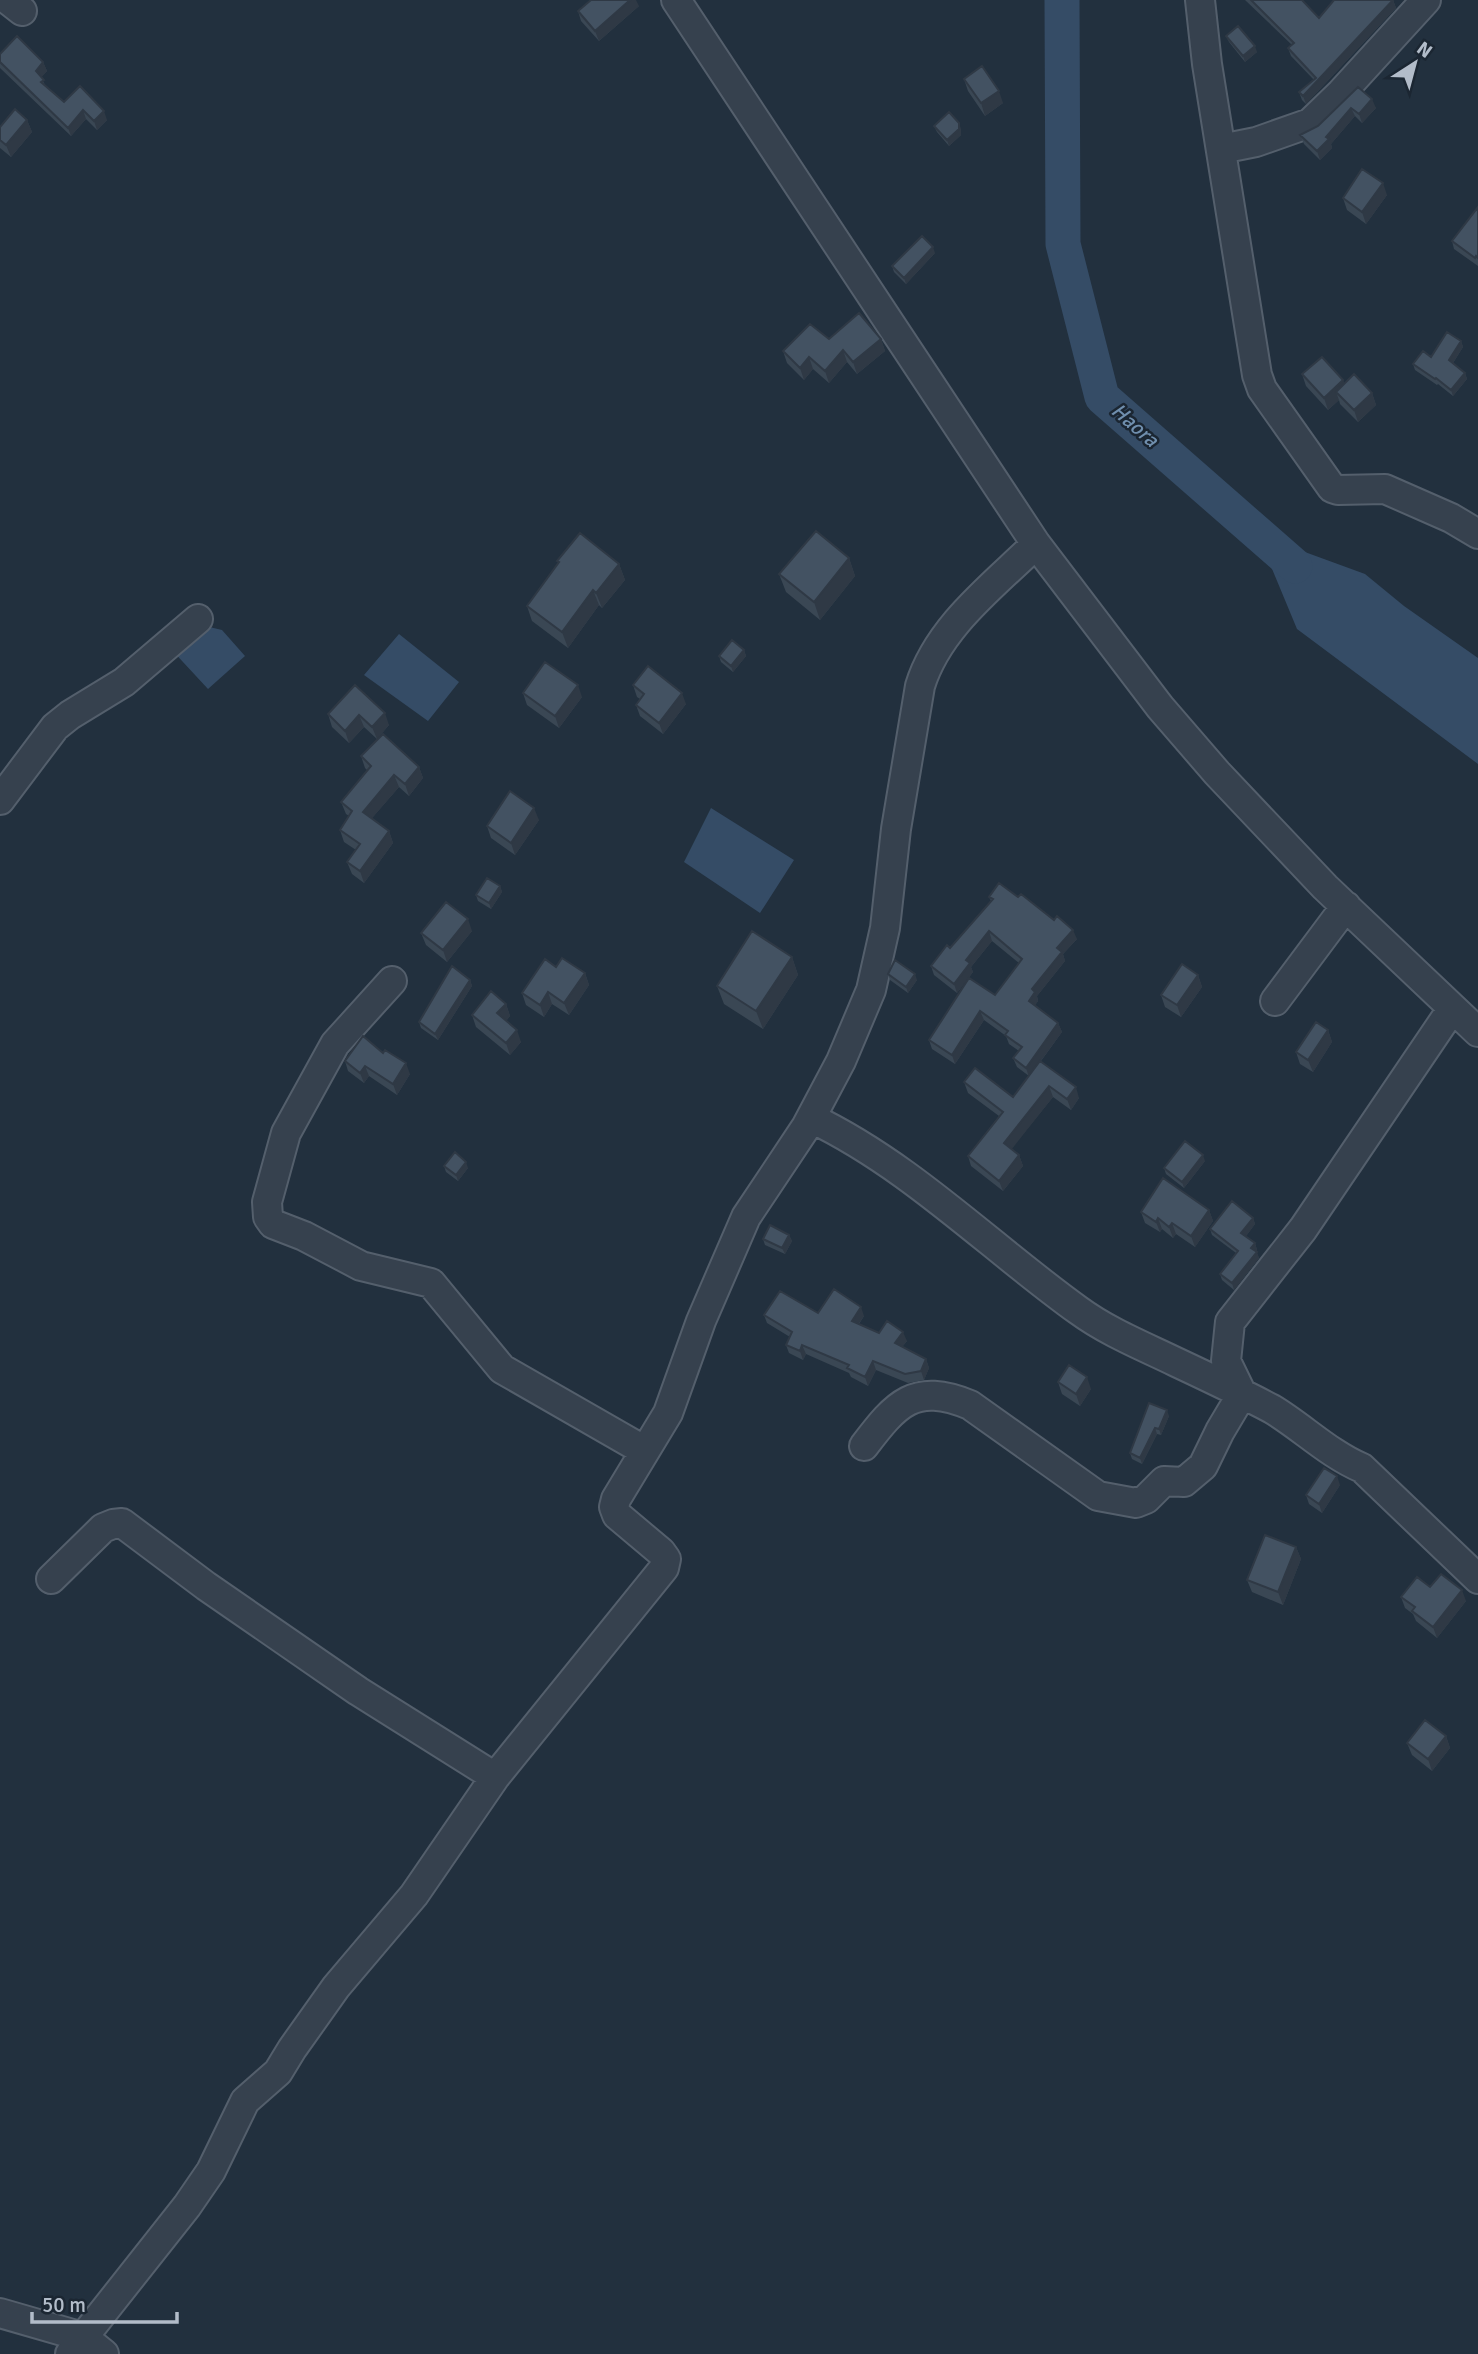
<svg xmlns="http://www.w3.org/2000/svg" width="1478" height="2354" font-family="Signika,sans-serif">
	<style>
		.water { fill: #354c66 }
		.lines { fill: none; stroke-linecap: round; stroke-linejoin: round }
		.river { stroke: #354c66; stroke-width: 35 }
		.minor-casing { stroke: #545f6c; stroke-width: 32 }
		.minor { stroke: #36414e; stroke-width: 28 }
		.wall { fill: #3a4754 }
		.shaded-wall { fill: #2f3945 }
		.building { fill: #435262; stroke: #2f3945; stroke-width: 2 }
		.labels { text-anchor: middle; stroke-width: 5; stroke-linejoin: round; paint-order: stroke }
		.water-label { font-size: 21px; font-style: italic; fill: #708fae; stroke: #1b2632 }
	</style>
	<rect width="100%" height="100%" fill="#22303e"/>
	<path class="water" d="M1258,535l107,39 39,32 74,52v106l-181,-135z
		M201,625l21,5 23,26 -37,33 -38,-41z
		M399,634l60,48 -31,39 -64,-46z
		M711,808l83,52 -34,53 -76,-51z"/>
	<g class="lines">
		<path class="river" d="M1062,0l1,244 39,153 193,169"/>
		<defs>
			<path id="minor" d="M8,0l14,11
				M676,0l360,544 124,163 57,66 108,114 153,145
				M1200,0l7,64 50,311 5,14 70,99 6,2 47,-1 66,29 27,16
				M1221,149l35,-7 54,-19 31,-30 85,-93
				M0,800l55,-73 15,-12 54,-33 74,-63
				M392,981l-57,63 -49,89 -19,69 1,15 5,7 31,12 57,30 70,17 71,86 143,82
				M1275,1001l71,-95
				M811,1118c100,48 178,128 267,192 30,22 65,36 98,52 32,15 64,30 96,47 30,18 57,45 90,59l116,111
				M864,1446c32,-42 50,-64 106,-41l128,91 38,7 10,-4 18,-18 20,1 19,-16 17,-35 22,-37 -16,-33 4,-39 73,-93 149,-220
				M51,1579l52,-51 10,-4 9,-1 84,63 152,105 137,86
				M0,2313l83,24 21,17
				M70,2354l117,-148 24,-35 34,-70 33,-29 14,-23 44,-62 78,-92 81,-118 169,-209 2,-9 -5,-7 -44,-37 -3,-8 2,-8 52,-86 33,-92 45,-104 60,-90 35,-66 30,-71 14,-62 11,-99 24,-143c18,-59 73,-100 116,-142"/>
		</defs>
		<use href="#minor" class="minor-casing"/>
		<use href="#minor" class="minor"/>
	</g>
	<path class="wall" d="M1245,0h57l17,18 74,-18 3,8 -90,96 -4,-4 -3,-8 15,-12 -23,-24 -3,-8 4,-3z
		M639,6l-40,35 -18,-20 -3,-10z
		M1226,36l31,16 -12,10 -16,-20z
		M0,54l43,8 4,9 -6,6 5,10 18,15 43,18 -10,10 -11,-11 -15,17 -71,-68z
		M964,79l39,24 -18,13 -17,-25z
		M1358,87l18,21 -14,15 -7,-7 -24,28 1,4 -12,12 -16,-16 -4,-9 18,-9z
		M27,120l5,12 -21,25 -11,-9v-21z
		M934,126l27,3v6l-12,11 -12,-14z
		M1387,195l-21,29 -19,-14 -4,-12z
		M1478,207v59l-24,-17 -2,-8z
		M935,253l-29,31 -12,-12 -2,-6z
		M829,339h52l4,12 -28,23 -10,-12 -18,21 -16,-14 -9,11 -17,-17 -4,-12z
		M1461,341l2,6 -10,16 12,10 2,6 -14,17 -15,-12 -1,1 -22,-15 -2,-6z
		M1302,374l41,6 1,4 28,9 4,12 -18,17 -18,-18 -1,-4 -11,10 -22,-24z
		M849,558l6,18 -35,44 -34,-28 -7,-18z
		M557,561l62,3 6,16 -23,28 -3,-3 -31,43 -36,-27 -5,-15 31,-43z
		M744,650l2,6 -13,16 -12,-10 -2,-6z
		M355,685l34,40 -12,14 -13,-12 -15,16 -17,-16 -4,-13z
		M633,685l53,19 -23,30 -23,-18 -4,-11 4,-6 -3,-2z
		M523,693l59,4 -23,31 -32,-23z
		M361,756l58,11 4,11 -14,18 -10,-9 -27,31 17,13 4,12 -29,40 -12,-9 -5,-12 9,-12 -12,-8 -4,-12 9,-14 -3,-2 -5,-12 27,-31 -3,-3z
		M539,820l-24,35 -24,-17 -4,-12z
		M500,886l2,6 -11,17 -13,-8 -2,-6z
		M989,897l88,42 -14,15 2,7 -28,35 1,5 -3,4 23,18 4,9 -21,29 38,37 -8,12 -18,-13 -42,52 8,6 4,11 -20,25 -32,-25 -3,-10 31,-40 -31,-23 -4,-11 49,15 16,-21 -12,-9 -4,-9 6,-7 -10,-7 -3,-8 -22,-16 -29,44 -23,-15 -3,-9 66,-45 24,-32 -27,-22 -21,26 2,5 -16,21 -23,-18 -3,-9 19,-18 41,-47z
		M472,931l-25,31 -21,-17 -5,-12z
		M792,957l6,18 -35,54 -39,-25 -7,-18z
		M556,967l29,6 4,12 -20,30 -17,-11 -8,13 -18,-12 -4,-12z
		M888,974l29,6 -9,13 -18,-13z
		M1198,975l4,12 -21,30 -16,-10 -4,-12z
		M470,980l2,6 -34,54 -17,-12 -2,-6z
		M506,1004l4,12 -4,5 15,21 -11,13 -34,-28 -4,-12z
		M1328,1030l4,12 -19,30 -13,-8 -4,-12z
		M345,1061l65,13 -13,21 -28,-19 -5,7 -16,-12z
		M1205,1161l-21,27 -18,-14 -2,-6z
		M444,1166l24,2 -10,13 -12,-9z
		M1209,1210l4,11 -18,26 -19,-13 -3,4 -11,-9 -2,3 -15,-9 -4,-11z
		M1253,1218l2,6 -9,12 9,7 2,7 -1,1 3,7 -25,32 -12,-10 -2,-6 16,-21 -24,-18 -2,-6z
		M789,1235l3,6 -7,13 -20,-9 -2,-6z
		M818,1313l46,3 -5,8 20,9 28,8 -5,6 24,12 3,9 -5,12 -16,3 -32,-13 -8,16 -17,-9 -2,-4 -43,-19 -3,6 -14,-7 -3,-8 4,-8 -23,-14 -3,-8z
		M1058,1382l33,7 -11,17 -18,-12z
		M1149,1403l20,13 -8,19 -4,-1 -15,30 -10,-5 -2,-6z
		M1340,1485l-18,28 -13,-9 -3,-9z
		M1296,1547l5,12 -18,46 -31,-13 -5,-12z
		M1430,1587l36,14 -29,37 -21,-17 -3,-7 -8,-6 -4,-11z
		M1446,1736l4,12 -18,23 -20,-16 -5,-12z"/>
	<path class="shaded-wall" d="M630,0h6l3,6 -40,35 -4,-10z
		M1393,0l3,8 -90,96 -3,-8z
		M1255,46l2,6 -12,10 -2,-6z
		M43,62l4,9 -8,9 -3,-9z
		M999,91l4,12 -18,13 -4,-13z
		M1372,99l4,9 -14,15 -3,-9z
		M1351,108l4,8 -24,28 1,4 -12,12 -3,-9 9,-14z
		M83,110l3,9 -15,17 -3,-8z
		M104,111l3,9 -10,10 -3,-9z
		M27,120l5,12 -21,25 -5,-12z
		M959,123l2,6v6l-12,11 -2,-6z
		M1383,183l4,12 -21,29 -4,-12z
		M933,247l2,6 -29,31 -2,-6z
		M881,339l4,12 -28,23 -4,-12z
		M1461,341l2,6 -12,19 -2,-6z
		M843,350l4,12 -18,21 -4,-12z
		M809,357l4,12 -9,11 -4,-12z
		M1465,373l2,6 -14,17 -2,-6z
		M1343,380l4,12h-11l3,8 -11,10 -4,-12z
		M1372,393l4,12 -18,17 -4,-12z
		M849,558l6,18 -35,44 -6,-18z
		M619,564l6,16 -23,28 -6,-15z
		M593,590l6,15 -31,43 -6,-16z
		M744,650l2,6 -13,16 -2,-6z
		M578,685l4,12 -23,31 -4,-12z
		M682,693l4,11 -23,30 -4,-11z
		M385,713l4,12 -12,14 -5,-12z
		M359,715l5,12 -15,16 -4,-12z
		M419,767l4,11 -14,18 -4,-12z
		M394,775l5,12 -32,37 -4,-12z
		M534,808l5,12 -24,35 -4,-12z
		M389,831l4,12 -29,40 -4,-12z
		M500,886l2,6 -11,17 -2,-6z
		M468,919l4,12 -25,31 -4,-12z
		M1073,930l4,9 -14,15 2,7 -28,35 1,5 -6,9 -3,-9 3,-12 25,-41z
		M989,931l3,10 -21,26 2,5 -16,21 -3,-9 12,-24z
		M792,957l6,18 -35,54 -7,-18z
		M585,973l4,12 -20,30 -5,-12z
		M915,974l2,6 -9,13 -2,-6z
		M1198,975l4,12 -21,30 -4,-12z
		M470,980l2,6 -34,54 -3,-6z
		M548,992l4,12 -8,13 -4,-12z
		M506,1004l4,12 -8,10 -5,-13z
		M980,1011l4,9 -29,44 -3,-9z
		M1058,1023l4,9 -33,45 -3,-9z
		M517,1030l4,12 -11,13 -4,-12z
		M1328,1030l4,12 -19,30 -5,-12z
		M406,1063l4,11 -13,21 -4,-11z
		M365,1066l4,10 -5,7 -4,-10z
		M1049,1086l4,11 -45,57 -4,-11z
		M1076,1087l3,11 -8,12 -4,-11z
		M1019,1155l4,11 -20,25 -4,-10z
		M1203,1155l2,6 -21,27 -2,-6z
		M466,1162l2,6 -10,13 -2,-6z
		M1209,1210l4,11 -18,26 -4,-11z
		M1158,1218l4,11 -2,3 -4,-10z
		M1253,1218l2,6 -11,15 -3,-6z
		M1172,1223l4,11 -3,4 -4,-11z
		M789,1235l3,6 -7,13 -3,-6z
		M1255,1243l2,7 -3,4 -3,-6z
		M1257,1252l2,6 -25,32 -2,-7z
		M861,1307l3,9 -9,13 -3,-8z
		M903,1332l4,9 -9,11 -3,-9z
		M802,1345l4,9 -3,6 -3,-9z
		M926,1359l3,9 -5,12 -3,-9z
		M873,1361l3,9 -8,16 -3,-9z
		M1087,1377l4,12 -11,17 -4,-12z
		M1167,1410l2,6 -8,19 -2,-6z
		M1155,1428l2,6 -15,30 -2,-6z
		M1337,1476l3,9 -18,28 -3,-9z
		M1296,1547l5,12 -18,46 -5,-13z
		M1462,1590l4,11 -29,37 -4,-11z
		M1446,1736l4,12 -18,23 -4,-12z"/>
	<path class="building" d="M591,0h39l-35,31 -17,-20z
		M1251,0h51l17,18 15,-18h59l-90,96 -4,-4 17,-14 -28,-30 6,-5z
		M1238,26l17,20 -12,10 -17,-20z
		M17,36l26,26 -7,9 8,9 -3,2 23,20 16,-16 24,25 -10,10 -11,-11 -15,18 -68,-66v-8z
		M982,66l17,25 -18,12 -17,-24z
		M1358,87l14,12 -13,15 -8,-6 -25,29 3,2 -12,12 -17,-16 18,-9z
		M15,109l12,11 -21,25 -6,-5v-13z
		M949,112l10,11v6l-12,11 -13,-14z
		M1362,169l21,14 -21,29 -19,-14z
		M1478,207v51l-2,-2 -1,2 -23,-17z
		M922,236l11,11 -29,31 -12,-12z
		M859,313l22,26 -28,23 -10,-12 -18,21 -16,-14 -9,11 -17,-17 27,-27 19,15z
		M1447,332l14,9 -12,19 16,13 -14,17 -15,-12 -1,1 -22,-15 10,-13 8,6z
		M1322,357l21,23 -19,18 -22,-24z
		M1354,374l18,19 -18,17 -18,-18z
		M816,531l33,27 -35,44 -35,-28z
		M580,533l39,31 -23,29 -3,-3 -31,42 -35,-26 32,-44 -2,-1z
		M732,640l12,10 -13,16 -12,-10z
		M545,662l33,23 -23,31 -32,-23z
		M648,666l34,27 -23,30 -23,-18 8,-11 -11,-9z
		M355,685l30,28 -13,14 -13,-12 -14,16 -17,-17z
		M383,734l36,33 -14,17 -11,-9 -31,37 26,19 -29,40 -13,-9 13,-18 -20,-14 12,-19 -11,-9 30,-36 -10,-10z
		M510,791l24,17 -23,35 -24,-17z
		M487,878l13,8 -11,17 -13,-8z
		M999,883l19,14 3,-3 33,26 3,-4 16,14 -16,18 5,4 -30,37 3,3 -6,9 29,22 -32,45 -13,-10 9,-11 -17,-12 3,-4 -28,-20 -28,44 -23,-15 40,-62 26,17 27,-36 -33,-28 -23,29 4,3 -16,21 -23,-18 16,-21 3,3 43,-49 -4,-2z
		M446,902l22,17 -25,31 -22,-17z
		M752,931l40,26 -36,54 -39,-25z
		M562,958l23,15 -21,30 -16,-11 -8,13 -18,-12 23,-34 11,8z
		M895,960l20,14 -9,13 -18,-13z
		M1182,964l16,11 -21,30 -16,-10z
		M452,966l18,14 -35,54 -16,-12z
		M491,991l15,13 -9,9 20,17 -11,13 -34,-28z
		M1316,1022l12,8 -20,30 -12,-8z
		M363,1036l20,17 2,-3 21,13 -13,21 -28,-18 -5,7 -15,-12z
		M1040,1061l36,26 -9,12 -18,-13 -45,57 15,12 -20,26 -31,-25 35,-44 -39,-30 11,-14 38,29z
		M1185,1141l18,14 -21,27 -18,-14z
		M455,1152l11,10 -10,13 -12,-9z
		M1163,1178l46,32 -18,26 -19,-13 -3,4 -11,-9 -2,4 -15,-10z
		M1232,1201l21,17 -12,15 14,10 -4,5 6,4 -25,31 -12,-9 18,-23 -28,-22z
		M770,1225l19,10 -7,13 -19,-9z
		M834,1289l27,18 -9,14 27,12 8,-12 16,11 -8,11 31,16 -5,12 -16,3 -32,-13 -8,16 -18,-9 2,-3 -47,-20 -2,6 -14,-6 6,-13 -28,-17 16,-24 38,22z
		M1069,1365l18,12 -11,17 -18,-12z
		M1149,1403l18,7 -8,19 -4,-1 -15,30 -10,-5z
		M1324,1468l13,8 -18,28 -13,-9z
		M1265,1535l31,12 -18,45 -31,-12z
		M1441,1574l21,16 -29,37 -21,-16 3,-4 -14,-10 16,-20 13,10z
		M1425,1720l21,16 -18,23 -21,-16z"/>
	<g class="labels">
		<g class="water-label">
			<text transform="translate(1135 425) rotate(41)" y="7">Haora</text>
		</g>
	</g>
	<g transform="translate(1415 63) rotate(36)" stroke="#1b2632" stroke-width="5" paint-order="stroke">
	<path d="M0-5L12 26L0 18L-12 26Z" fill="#b2bcc9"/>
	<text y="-10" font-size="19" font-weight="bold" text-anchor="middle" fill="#b2bcc9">N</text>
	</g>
	<path d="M32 2312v10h145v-10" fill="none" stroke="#b2bcc9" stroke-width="3.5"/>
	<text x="42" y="2312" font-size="21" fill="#b2bcc9" stroke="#1b2632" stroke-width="5" paint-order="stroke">50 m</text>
</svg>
